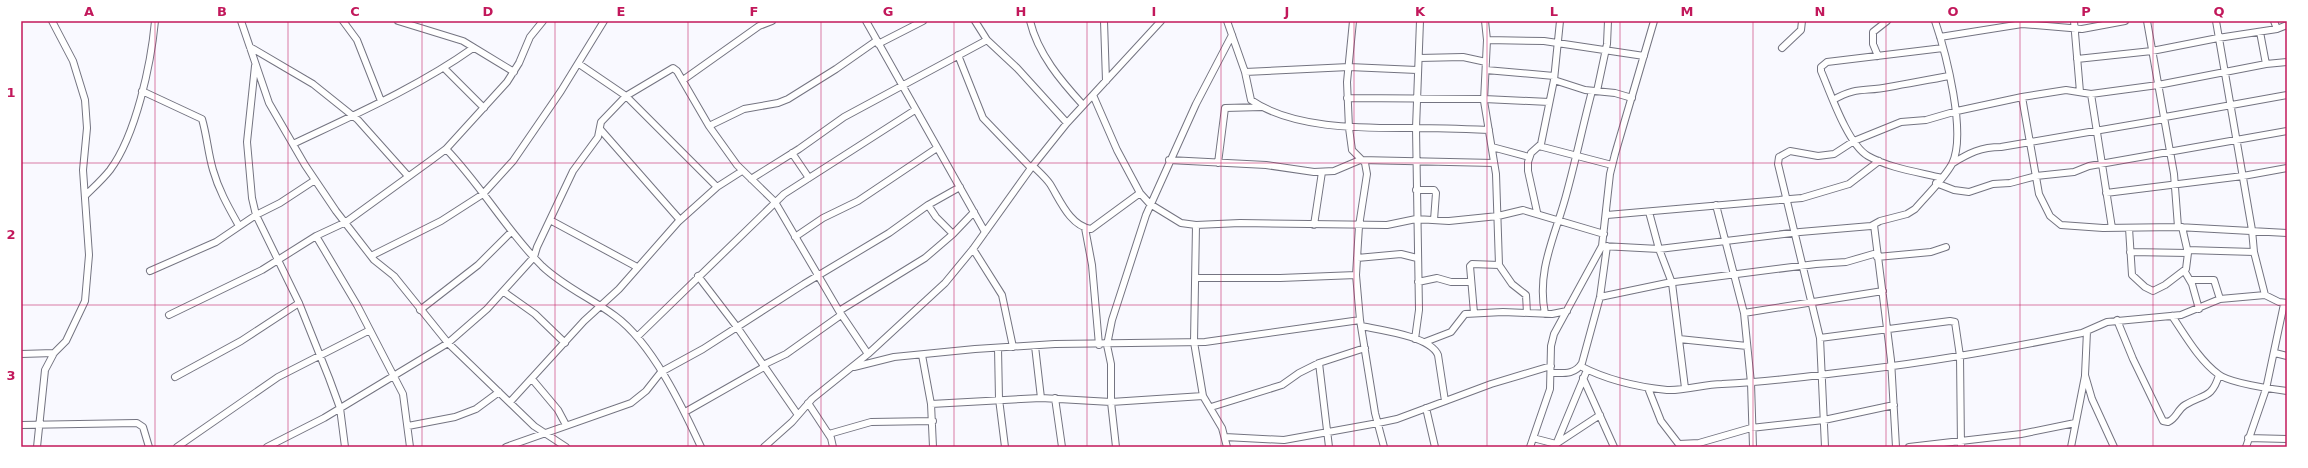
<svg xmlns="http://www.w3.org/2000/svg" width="2308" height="468" font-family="'DejaVu Sans',sans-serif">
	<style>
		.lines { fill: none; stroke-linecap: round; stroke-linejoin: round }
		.minor-casing { stroke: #747481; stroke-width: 8 }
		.minor { stroke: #fff; stroke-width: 6 }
		.grid { fill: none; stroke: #c2185b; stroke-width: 1; stroke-opacity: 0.55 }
		.neatline { fill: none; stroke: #c2185b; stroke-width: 1.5 }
		.grid-label { font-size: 13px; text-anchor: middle; font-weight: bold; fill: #c2185b }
	</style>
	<rect width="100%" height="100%" fill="#f9f9ff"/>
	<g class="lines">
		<defs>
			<path id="minor" d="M241,21l28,82 36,62 31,46 38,49 20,16 54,67 86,83 32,21
				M343,21l14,19 24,61
				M398,21l65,20 51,31
				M866,21l119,211
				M975,21l12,19 30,28 50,55
				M1030,21c8,33 31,60 53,84
				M1104,21l2,60
				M1227,21l18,51 6,28c43,30 115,28 165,28 24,0 49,1 73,2
				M1353,21l-6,61 2,46 3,22 13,13 2,11 -8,52 -3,49 4,45 15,93 9,34
				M1485,21l2,19 -3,61 12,73 3,91 13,19 14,11 1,18
				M2074,21l6,71
				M2147,21l27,153 4,53
				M2216,21l36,209 2,22 11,43 14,7 8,1
				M2274,21l3,8
				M2260,32l6,32
				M1940,37l82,-13 60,5 43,-8
				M1487,40l57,1 100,15
				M878,44l45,-23
				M250,47l63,37 45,36 50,56
				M1782,48l19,-18 1,-9
				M958,55l25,63 48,50
				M1878,56l-5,-12v-12l14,-11
				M1419,58l44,-1 23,5
				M2077,59l75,-8 66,-13 59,-9 10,-4
				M579,64l47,32 91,91
				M255,66l-8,76 5,56 4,17 43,88 30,75 11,30 5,39
				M444,68l40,40
				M1486,70l68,6
				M1245,72l104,-5 68,3
				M683,80l76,-54 13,-5
				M1554,80l31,10 30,3 17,5
				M142,91l60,28c5,17 6,34 11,51 6,21 16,38 26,56
				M1597,91l10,-47 1,-23
				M2091,94l21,134
				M1093,95l24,55 23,43 10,11 31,19 15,2 44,-2 147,2 29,-6 33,2 49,-5 25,-6 81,24
				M2022,97l17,97 11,22 11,9 42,3 75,-1 109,6
				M1347,98l137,1 65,3
				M1833,100c24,-14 32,-8 56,-13 20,-4 40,-7 60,-11
				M2165,117l122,-22
				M709,126l35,-17 34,-6 10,-4 48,-30 40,-28
				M600,129l80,91
				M293,144c61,-29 125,-57 180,-96
				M1539,146l73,19
				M1492,147l37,10
				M446,149c35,36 60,81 96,117 22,21 49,32 73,50 37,27 67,90 86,131
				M792,153l17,25
				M1169,160l97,5 48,7 20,-1 26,-11 134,3
				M1218,163l7,-55 37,-1
				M1953,163c16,-10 28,-16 48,-16l164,-28
				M1033,166c6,6 12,11 17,18 10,16 20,42 41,45l49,-36
				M1942,178c-24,-6 -53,-10 -74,-22 -20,-11 -38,-64 -47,-85v-4l6,-5 116,-14
				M751,179l48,-30 45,-32 143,-77
				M1936,183l18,7 15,2 24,-8 17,-1 26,-7 38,-4 15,-6 198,-35
				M1416,190h18l2,3 -2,27
				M2106,193l137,-17 44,-8
				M85,196c8,-8 18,-17 25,-26 26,-35 41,-106 45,-149
				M928,205l8,12 17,17
				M1716,205l28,108 7,70 2,64
				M1537,212l-9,-41v-9l3,-9 10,-9 13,-64 6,-59
				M1649,212l10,37 13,34 13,105
				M1607,215l195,-17 47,-14 30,-23
				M550,220l87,47
				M1196,225l-2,117 9,54 19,32 5,19
				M1314,225l8,-53
				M1874,225l17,135 5,87
				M1085,228l7,37 7,80
				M2129,228l3,47 13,12 8,4 12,-6 21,-16 2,-16 -6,-26
				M316,236l41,69 46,89 7,53
				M795,237l28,-19 35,-17 79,-53
				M1602,246l57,3 141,-17 71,-6 9,-5 27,-7 8,-5c12,-14 28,-29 37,-45 15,-30 -6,-111 -17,-143
				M973,249l29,46 11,52
				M2187,250l67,2
				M2130,252l58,1
				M371,256l70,-35 42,-27 30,-33 48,-70 43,-70
				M1877,257l54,-5 15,-5
				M1357,258l44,-4 16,4
				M150,271l66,-29 40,-27 24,-12 35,-23
				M2185,272l7,12 7,25
				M698,276l39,51 61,88
				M1196,278h84l76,-3
				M2191,280h23l6,19
				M1418,282l19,-4 14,4h20
				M504,292l31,22 30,29
				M1600,297l67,-14 149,-19 30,-2 31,-9
				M420,310l58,-45 33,-33
				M839,311l86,-53 28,-24 21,-22
				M1474,313l-4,-47 2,-2 27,1
				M1744,313l139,-22
				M1545,314c-9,-45 11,-79 22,-122 9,-33 16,-67 25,-101
				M169,315l93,-45 54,-34 30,-14 84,-61 16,-12 61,-67 12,-19 11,-26 13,-16
				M2172,316c13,19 27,44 46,58 11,9 54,15 69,17
				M2117,320l16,39 30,62 5,1c9,-4 9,-12 17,-17 18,-11 27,-6 34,-30
				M1361,326c19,4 69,10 77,29l7,46
				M2087,331l-2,44 7,24 22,48
				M637,337l147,-143 131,-84
				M1820,338l130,-17 5,1 5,34 1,91
				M1415,339l4,-29 -3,-182 4,-107
				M1679,339l68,7
				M1425,342l26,-10 14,-18 38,-2 49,2 15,-3
				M1035,346l6,52
				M998,348l1,51 6,48
				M2275,353l12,3
				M21,354l33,-1
				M922,355l9,49 2,43
				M1319,363l10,84
				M763,365l23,-11 55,-39
				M1580,366c27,14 57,21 87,24 18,1 37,-6 55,-6 38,-2 76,-6 114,-11 83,-9 165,-23 246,-40l25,-11 74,-7 39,-16 45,-4
				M854,367l40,-10 81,-8 80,-5 150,-2 155,-22
				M1551,373c12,0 24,2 31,-10l18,-66 7,-51
				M175,377l66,-36 58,-38
				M1583,378l31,69
				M532,379l26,31 8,15
				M1648,388l13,33 20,26
				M1055,398l7,49
				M510,402l74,-81 35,-32 59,-67 39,-35 25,-16
				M808,403l23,35 2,9
				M931,404l110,-6 70,4 92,-6
				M1211,407l71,-22 17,-12 20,-10 46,-15
				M1426,408l9,39
				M685,412l79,-45
				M21,425l116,-2 6,4 6,20
				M408,426l47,-9 21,-8 23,-17
				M829,434l42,-12 62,-1
				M1225,437l59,3 94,-17 19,-4 94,-35 60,-18
				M1533,438l23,6 44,-29
				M2248,438l39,1
				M1679,444l20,-1 52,-15 73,-8 70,-15
				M37,447l8,-77 9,-17 12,-12 19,-40 4,-46 -6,-85 4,-42 -2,-28 -12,-39 -21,-40
				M177,447l101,-70 92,-47
				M267,447l57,-29 124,-75 39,-34 47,-52 3,-10 36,-76 25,-34 3,-15 25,-26 47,-28 4,3 32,55 28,39 38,37 64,109 29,43
				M506,447l125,-44 15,-12 15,-19 42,-23 101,-65 85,-51 39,-28 32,-18
				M764,447l28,-25 20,-23 56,-45 77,-71 28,-34 58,-81 36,-45 94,-102
				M1116,447l-5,-45v-38l-4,-19 5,-25 34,-105 50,-111 36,-69
				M1530,447l20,-58 1,-43 3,-12 48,-88 8,-72 5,-20 39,-133
				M1555,447l32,-77
				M1825,447l-5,-109 -42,-174 1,-7 11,-6 28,5 16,-2 20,-13 47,-19 25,-2 31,-9 65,-14 44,-7 25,4 67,-9 108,-21 21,-2
				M1909,447l112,-13 54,-11
				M2071,447l14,-71
				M2246,447l20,-58 18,-85"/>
		</defs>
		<use href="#minor" class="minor-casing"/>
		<use href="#minor" class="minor"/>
	</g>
	<path class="grid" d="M155,21v426M288,21v426M422,21v426M555,21v426M688,21v426M821,21v426M954,21v426M1087,21v426M1221,21v426M1354,21v426M1487,21v426M1620,21v426M1753,21v426M1886,21v426M2020,21v426M2153,21v426M21,163h2266M21,305h2266"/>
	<rect width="2308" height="468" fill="none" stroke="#ffffff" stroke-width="44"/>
	<rect x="22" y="22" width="2264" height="424" class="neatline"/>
	<g class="grid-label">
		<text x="89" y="16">A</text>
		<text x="222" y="16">B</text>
		<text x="355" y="16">C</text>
		<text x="488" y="16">D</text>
		<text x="621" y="16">E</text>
		<text x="754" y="16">F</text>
		<text x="888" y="16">G</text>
		<text x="1021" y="16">H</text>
		<text x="1154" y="16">I</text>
		<text x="1287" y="16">J</text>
		<text x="1420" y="16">K</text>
		<text x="1554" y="16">L</text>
		<text x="1687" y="16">M</text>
		<text x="1820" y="16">N</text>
		<text x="1953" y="16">O</text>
		<text x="2086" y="16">P</text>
		<text x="2219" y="16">Q</text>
		<text x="11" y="97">1</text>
		<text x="11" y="239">2</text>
		<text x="11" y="380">3</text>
	</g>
</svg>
